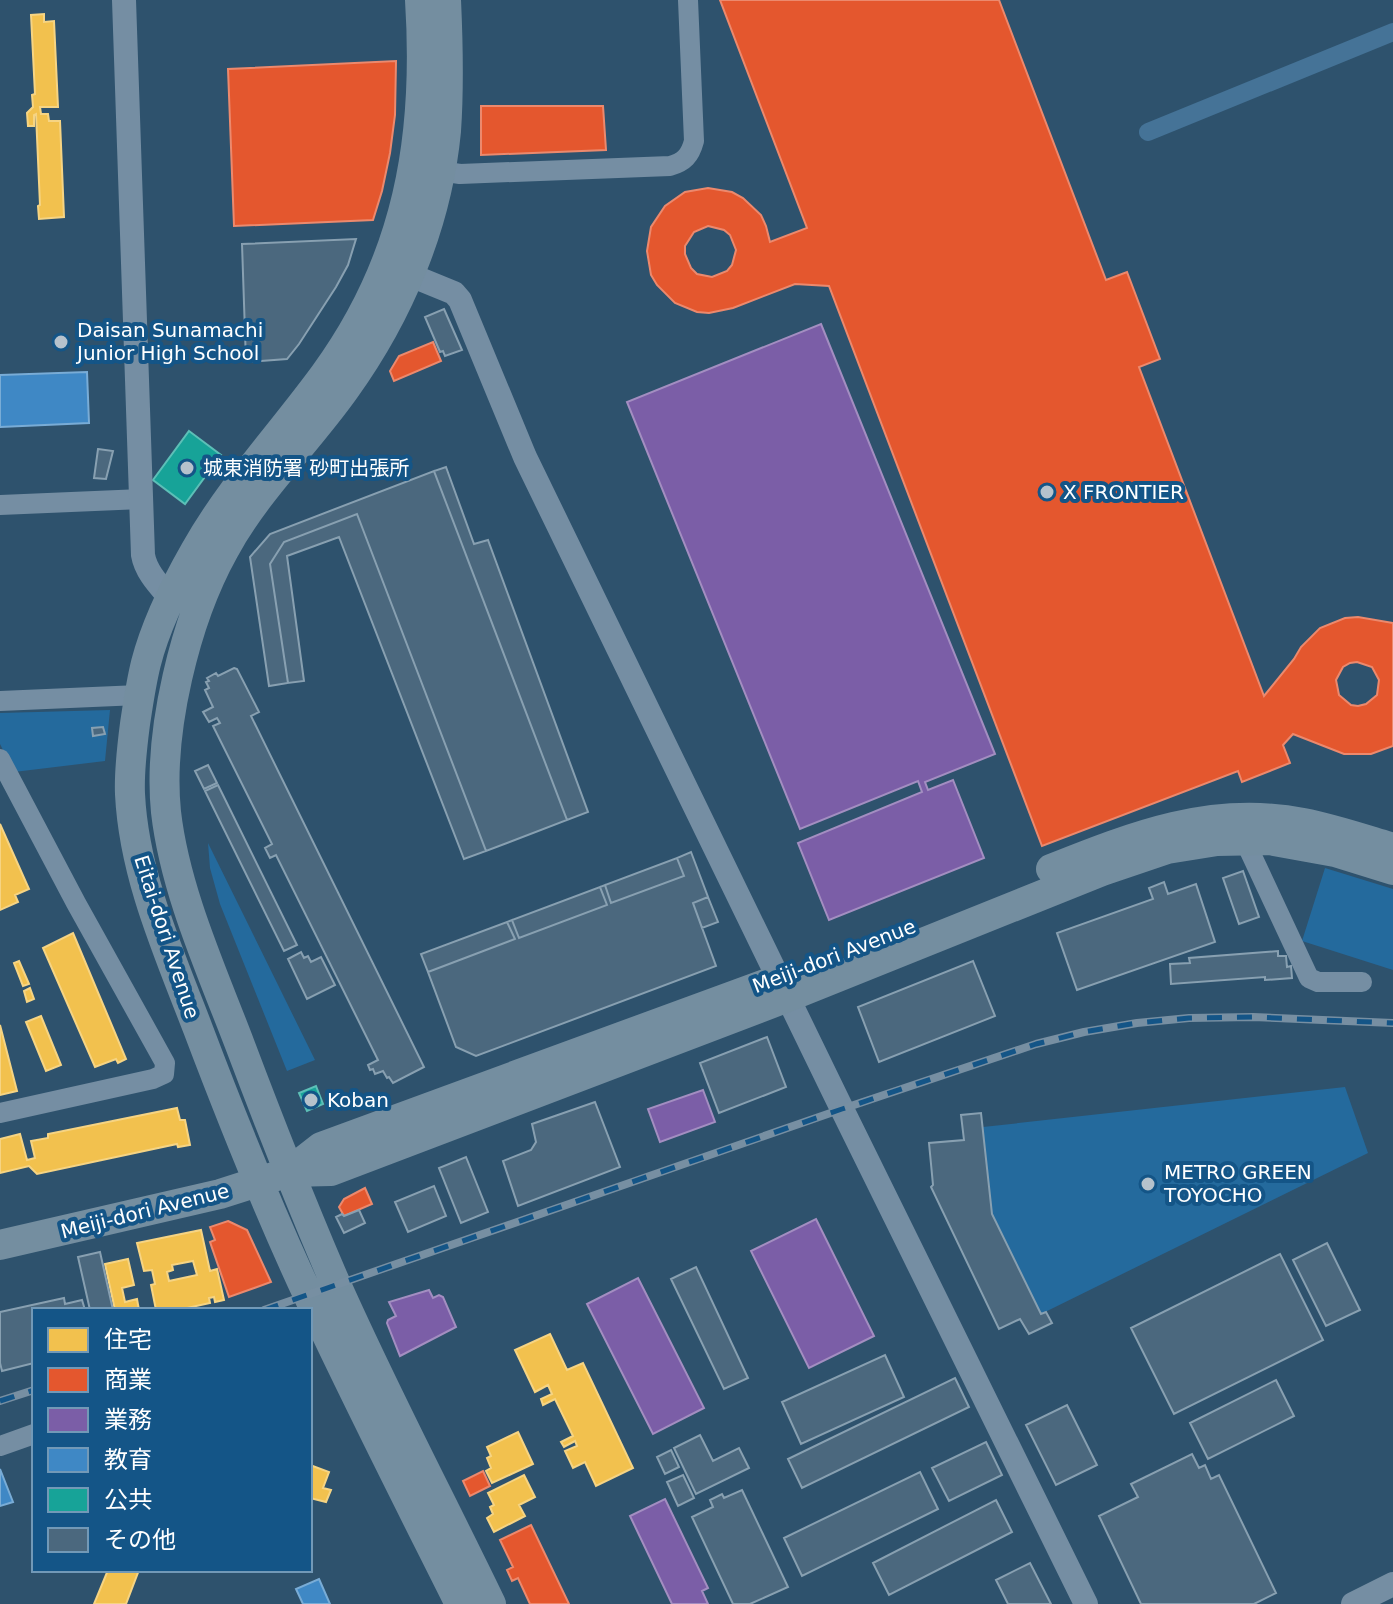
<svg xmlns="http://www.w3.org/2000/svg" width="1393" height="1604" font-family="'DejaVu Sans','Noto Sans JP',sans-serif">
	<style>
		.green { fill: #246a9d }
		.homes { fill: #f2c14e; stroke: #f6d483; stroke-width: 2; fill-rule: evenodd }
		.shops { fill: #e4572e; stroke: #ec896d; stroke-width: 2; fill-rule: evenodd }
		.offices { fill: #7b5ea7; stroke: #a38ec1; stroke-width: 2 }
		.schools { fill: #3f88c5; stroke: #79acd6; stroke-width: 2 }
		.public { fill: #17a398; stroke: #5dbfb7; stroke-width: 2 }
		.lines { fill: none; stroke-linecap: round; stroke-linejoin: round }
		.canal { stroke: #457397; stroke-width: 18 }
		.building { fill: #4b687e; stroke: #88a0b1; stroke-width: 2 }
		.minor { stroke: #758ea3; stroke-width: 20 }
		.tertiary { stroke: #758ea3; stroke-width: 24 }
		.primary { stroke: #748ea0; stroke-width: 30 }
		.rail-casing { stroke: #778fa2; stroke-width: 8 }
		.rail { stroke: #145587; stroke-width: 5; stroke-dasharray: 15; stroke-linecap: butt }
		.poi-dot { fill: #b6c2cc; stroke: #145587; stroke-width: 3 }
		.labels { text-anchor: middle; stroke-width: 8; stroke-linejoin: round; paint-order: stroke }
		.poi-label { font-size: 20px; fill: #fff; stroke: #145587; text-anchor: start }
		.street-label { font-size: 20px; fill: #fff; stroke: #145587 }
	</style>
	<rect width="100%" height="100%" fill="#2e526d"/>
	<path class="green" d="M110,710l-5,51 -91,11 -14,-28v-31z
		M208,843l107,217 -28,11 -67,-167 -10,-36z
		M1325,868l68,21v81l-91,-29z
		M1345,1087l23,66 -327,161 -49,-100 -9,-87z"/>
	<path class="homes" d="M44,14v8l10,-1 4,86h-18l1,7h7l1,7h11l4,96 -25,2 -1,-13 2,-1 -4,-91 -2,1v11h-6l-1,-13 6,-6 -1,-12 3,-1 -4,-79z
		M0,824l29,65 -14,6 3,7 -18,8z
		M73,933l53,126 -8,4 -2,-4 -21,8 -52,-119z
		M19,961l10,23 -6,2 -9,-23z
		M30,988l4,11 -7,3 -3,-11z
		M41,1016l20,49 -15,6 -20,-49z
		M0,1025l17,66 -17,4z
		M177,1108l3,12h5l5,25 -12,2 -1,-3 -140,30 -8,-8 -29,7v-34l20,-5 7,26 8,-2 -4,-17 17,-3v-4z
		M201,1230l9,41 7,-2 7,31 -9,2 -1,-5 -5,1 1,5 -32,7h-22l-5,-25 4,-1 -3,-14 -8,1 -7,-28zM193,1261l4,14 -28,6 -2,-9 6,-2 -1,-5z
		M128,1259l6,26 -12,3 3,14 12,-3 2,11h-24l-10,-46z
		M550,1334l17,36 16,-7 50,105 -37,18 -11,-24 -12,6 -8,-17 12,-5 -2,-5 -11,6 -3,-5 12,-6 -18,-37 -12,6 -2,-6 11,-5 -4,-9 -13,7 -20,-42z
		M518,1432l15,32 -41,19 -6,-12 5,-3 -4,-10 4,-2 -4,-9z
		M310,1465l19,7 -6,16 8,2 -5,12 -16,-4z
		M524,1475l11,22 -16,8 6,11 -31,16 -7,-14 6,-4 -3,-7 4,-2 -6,-12z
		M108,1570h31l-13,34h-32z"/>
	<path class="shops" d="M720,0h279l107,280 21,-8 33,87 -21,8 125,329 30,-37 7,-12 19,-19 25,-10 13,-1 35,6v123l-22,8h-27l-51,-20 -10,11 7,18 -48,19 -4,-11 -196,75 -213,-560 -34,-2 -62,24 -24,5 -12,-1 -22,-9 -18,-18 -6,-10 -4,-24 4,-24 14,-21 20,-14 23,-4 24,4 11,6 18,17 5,11 4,16 37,-14zM708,226l16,4 6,5 6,15 -4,15 -5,6 -15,6 -15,-3 -6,-6 -6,-14v-8l9,-14zM1357,662l15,5 7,13 -2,15 -11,9 -8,2 -7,-1 -12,-10 -3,-15 7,-13 7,-4z
		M396,61l-1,54 -5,38 -8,38 -9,29 -139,6 -6,-157z
		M481,106h122l3,44 -125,5z
		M433,342l8,19 -47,20 -4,-10 9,-15z
		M365,1188l7,16 -28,12 -5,-9 5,-8z
		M228,1221l19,9 24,52 -42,15 -19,-55 5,-2 -5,-13z
		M483,1471l7,15 -20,10 -7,-15z
		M531,1525l38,79h-39l-12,-26 -6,3 -5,-11 6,-3 -13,-27z"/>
	<path class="offices" d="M821,324l174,430 -70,28 3,8 25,-10 31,78 -155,62 -31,-77 124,-51 -4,-11 -118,48 -173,-427z
		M703,1090l12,32 -55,20 -12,-33z
		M816,1219l58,117 -65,32 -58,-117z
		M638,1278l66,130 -51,26 -66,-130z
		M429,1290l4,8 6,-3 4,2 13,30 -56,29 -13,-33 1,-3 8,-4 -7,-14z
		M665,1499l43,89 -6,3 6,13h-36l-42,-88z"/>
	<path class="schools" d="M87,372l2,51 -89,4v-52z
		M0,1469l13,33 -13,4z
		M319,1579l11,25h-27l-7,-15z"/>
	<path class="public" d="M189,431l32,24 -36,49 -32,-24z
		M316,1086l7,18 -16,7 -8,-18z"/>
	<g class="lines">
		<path class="canal" d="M1148,132l245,-100"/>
	</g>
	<path class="building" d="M356,239l-8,26 -12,22 -37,57 -12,15 -41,3 -4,-118z
		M444,309l18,41 -17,6 -2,-5 -3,1 -15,-35z
		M98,449l15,2 -7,28 -12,-1z
		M446,467l28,77 14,-4 100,272 -21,8 -133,-349z
		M434,471l133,349 -81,31 -129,-337 -73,28 -14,22 18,119 -19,3 -19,-129 20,-23z
		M357,514l129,337 -22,8 -125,-322 -52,19 17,125 -16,2 -18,-119 14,-22z
		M234,668l3,1 22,43 -8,4 173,351 -31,16 -4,-6 -2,1 -4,-7 -8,3 -2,-5 -3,1 -2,-5 10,-5 -102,-205 -6,3 -5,-10 7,-4 -59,-118 7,-3 -3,-5 -8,4 -6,-10 10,-5 -8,-17 4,-2 -3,-6 3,-1 -2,-3 9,-5 2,3z
		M103,727l2,7 -12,2 -1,-8z
		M208,765l9,18 -13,6 -9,-18z
		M218,785l79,160 -13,6 -79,-160z
		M691,852l17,45 -15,6 23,63 -240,90 -20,-9 -28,-75 87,-33 -8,-17 5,-2 7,18 88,-33 -7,-18 5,-2 6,18 73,-27 -7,-18z
		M677,858l7,18 -73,27 -6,-18z
		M1243,871l16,46 -20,7 -16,-46z
		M1164,882l4,12 28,-10 19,58 -138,48 -20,-57 96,-34 -4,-11z
		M600,887l7,18 -88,33 -7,-18z
		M708,897l10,25 -16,6 -9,-25z
		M507,922l8,17 -87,33 -7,-18z
		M1278,951v5h8l1,11 4,-1 1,12 -27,2v-3l-94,7 -1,-20 20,-1 -1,-5z
		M301,952l3,6 4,-2 3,6 10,-5 14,28 -28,14 -19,-40z
		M973,961l22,55 -116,46 -21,-55z
		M767,1037l19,50 -67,26 -19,-50z
		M595,1102l25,65 -102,39 -15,-45 28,-11 5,-8 -4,-18z
		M981,1113l11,101 49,100 5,-2 6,11 -23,11 -9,-15 -21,10 -68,-142 2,-2 -4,-42 35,-3 -3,-25z
		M466,1157l22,55 -27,11 -22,-55z
		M434,1186l12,30 -38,16 -13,-30z
		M359,1210l6,13 -21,10 -8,-16 6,-3 2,2z
		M1327,1243l33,67 -34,16 -33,-66z
		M100,1252l13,58h-23l-12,-53z
		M1280,1254l43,86 -149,74 -43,-86z
		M696,1267l52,111 -24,11 -53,-110z
		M64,1298l1,6 17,-4 3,10h-51v53l-32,8 -2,-8v-51z
		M885,1355l19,42 -103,47 -19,-42z
		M955,1378l14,29 -167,81 -14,-29z
		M1276,1380l18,36 -86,43 -18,-36z
		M1067,1405l30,60 -41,20 -30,-60z
		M700,1435l13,26 26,-13 10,20 -53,26 -22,-46z
		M986,1442l16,33 -53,26 -17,-33z
		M671,1450l8,17 -14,7 -8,-17z
		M1192,1454l7,14 6,-3 6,14 8,-4 57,118 -22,11h-113l-42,-88 39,-19 -7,-13z
		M920,1472l18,37 -136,67 -18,-38z
		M683,1475l11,23 -16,8 -11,-24z
		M742,1490l46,97 -38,17h-17l-41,-87 21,-10 -3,-7 12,-6 2,4z
		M996,1500l16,32 -123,63 -16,-32z
		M1030,1563l21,41h-43l-12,-24z"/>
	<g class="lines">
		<path class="minor" d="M440,171l20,3 210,-8c14,-4 20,-10 24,-25l-6,-141
			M0,505l142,-6
			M0,701l139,-6
			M0,759l76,144 89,160 -1,11 -11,5 -153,34
			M1244,839l65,139 9,4h44
			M0,1446l34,-12"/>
		<path class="tertiary" d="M124,0l19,555c3,17 16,30 27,43
			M410,275l44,18 6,7 65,157 317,652 244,495
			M1353,1604l40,-20"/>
		<path class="primary" d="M420,0c9,139 -12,260 -95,374 -43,59 -94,113 -130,177 -20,35 -39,73 -49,112 -5,20 -8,41 -11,61 -3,23 -6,47 -5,70 4,82 39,159 68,235 34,90 70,180 111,268 48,103 100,205 151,307
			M446,0c2,43 3,88 0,131 -9,93 -47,183 -101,258 -39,55 -89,102 -121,161 -39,70 -66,182 -58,262 9,79 46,159 74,233 29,77 59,153 91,228 49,112 107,221 160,331
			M1051,869c83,-33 161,-64 252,-46 31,6 60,16 90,25
			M289,1172l32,-25 444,-163
			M0,1245l220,-51 69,-22 42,-1 457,-174 314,-126 65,-22 50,-8 52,-1 66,12 58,18"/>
		<defs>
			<path id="rail" d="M264,1310l578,-201 194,-65 48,-12 53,-9 52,-5 64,-1 140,6
				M0,1401l34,-11"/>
		</defs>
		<use href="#rail" class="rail-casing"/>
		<use href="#rail" class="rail"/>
	</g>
	<g class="poi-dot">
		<circle cx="61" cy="342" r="8"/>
		<circle cx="187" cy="468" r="8"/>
		<circle cx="1047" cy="492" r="8"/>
		<circle cx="311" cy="1100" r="8"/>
		<circle cx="1148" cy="1184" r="8"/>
	</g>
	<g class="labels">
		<g class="poi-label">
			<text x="77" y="337">Daisan Sunamachi<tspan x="77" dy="23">Junior High School</tspan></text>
			<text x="203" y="475">城東消防署 砂町出張所</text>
			<text x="1063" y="499">X FRONTIER</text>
			<text x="327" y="1107">Koban</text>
			<text x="1164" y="1179">METRO GREEN<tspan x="1164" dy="23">TOYOCHO</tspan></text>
		</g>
		<g class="street-label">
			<text transform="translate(167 937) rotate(72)" y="7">Eitai-dori Avenue</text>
			<text transform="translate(834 956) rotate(-21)" y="7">Meiji-dori Avenue</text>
			<text transform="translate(145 1211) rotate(-14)" y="7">Meiji-dori Avenue</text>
		</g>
	</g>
	<rect x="32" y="1308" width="280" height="264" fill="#145587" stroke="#7299b7" stroke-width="2"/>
	<rect x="48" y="1328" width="40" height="24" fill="#f2c14e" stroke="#7299b7" stroke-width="2"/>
	<text x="104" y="1348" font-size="24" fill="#ffffff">住宅</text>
	<rect x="48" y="1368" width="40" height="24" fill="#e4572e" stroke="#7299b7" stroke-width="2"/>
	<text x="104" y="1388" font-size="24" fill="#ffffff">商業</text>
	<rect x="48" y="1408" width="40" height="24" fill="#7b5ea7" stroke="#7299b7" stroke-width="2"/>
	<text x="104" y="1428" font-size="24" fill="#ffffff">業務</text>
	<rect x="48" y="1448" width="40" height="24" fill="#3f88c5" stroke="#7299b7" stroke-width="2"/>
	<text x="104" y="1468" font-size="24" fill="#ffffff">教育</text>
	<rect x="48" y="1488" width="40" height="24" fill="#17a398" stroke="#7299b7" stroke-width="2"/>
	<text x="104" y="1508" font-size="24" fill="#ffffff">公共</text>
	<rect x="48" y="1528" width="40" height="24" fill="#4b687e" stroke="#7299b7" stroke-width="2"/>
	<text x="104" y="1548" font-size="24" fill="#ffffff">その他</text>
</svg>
